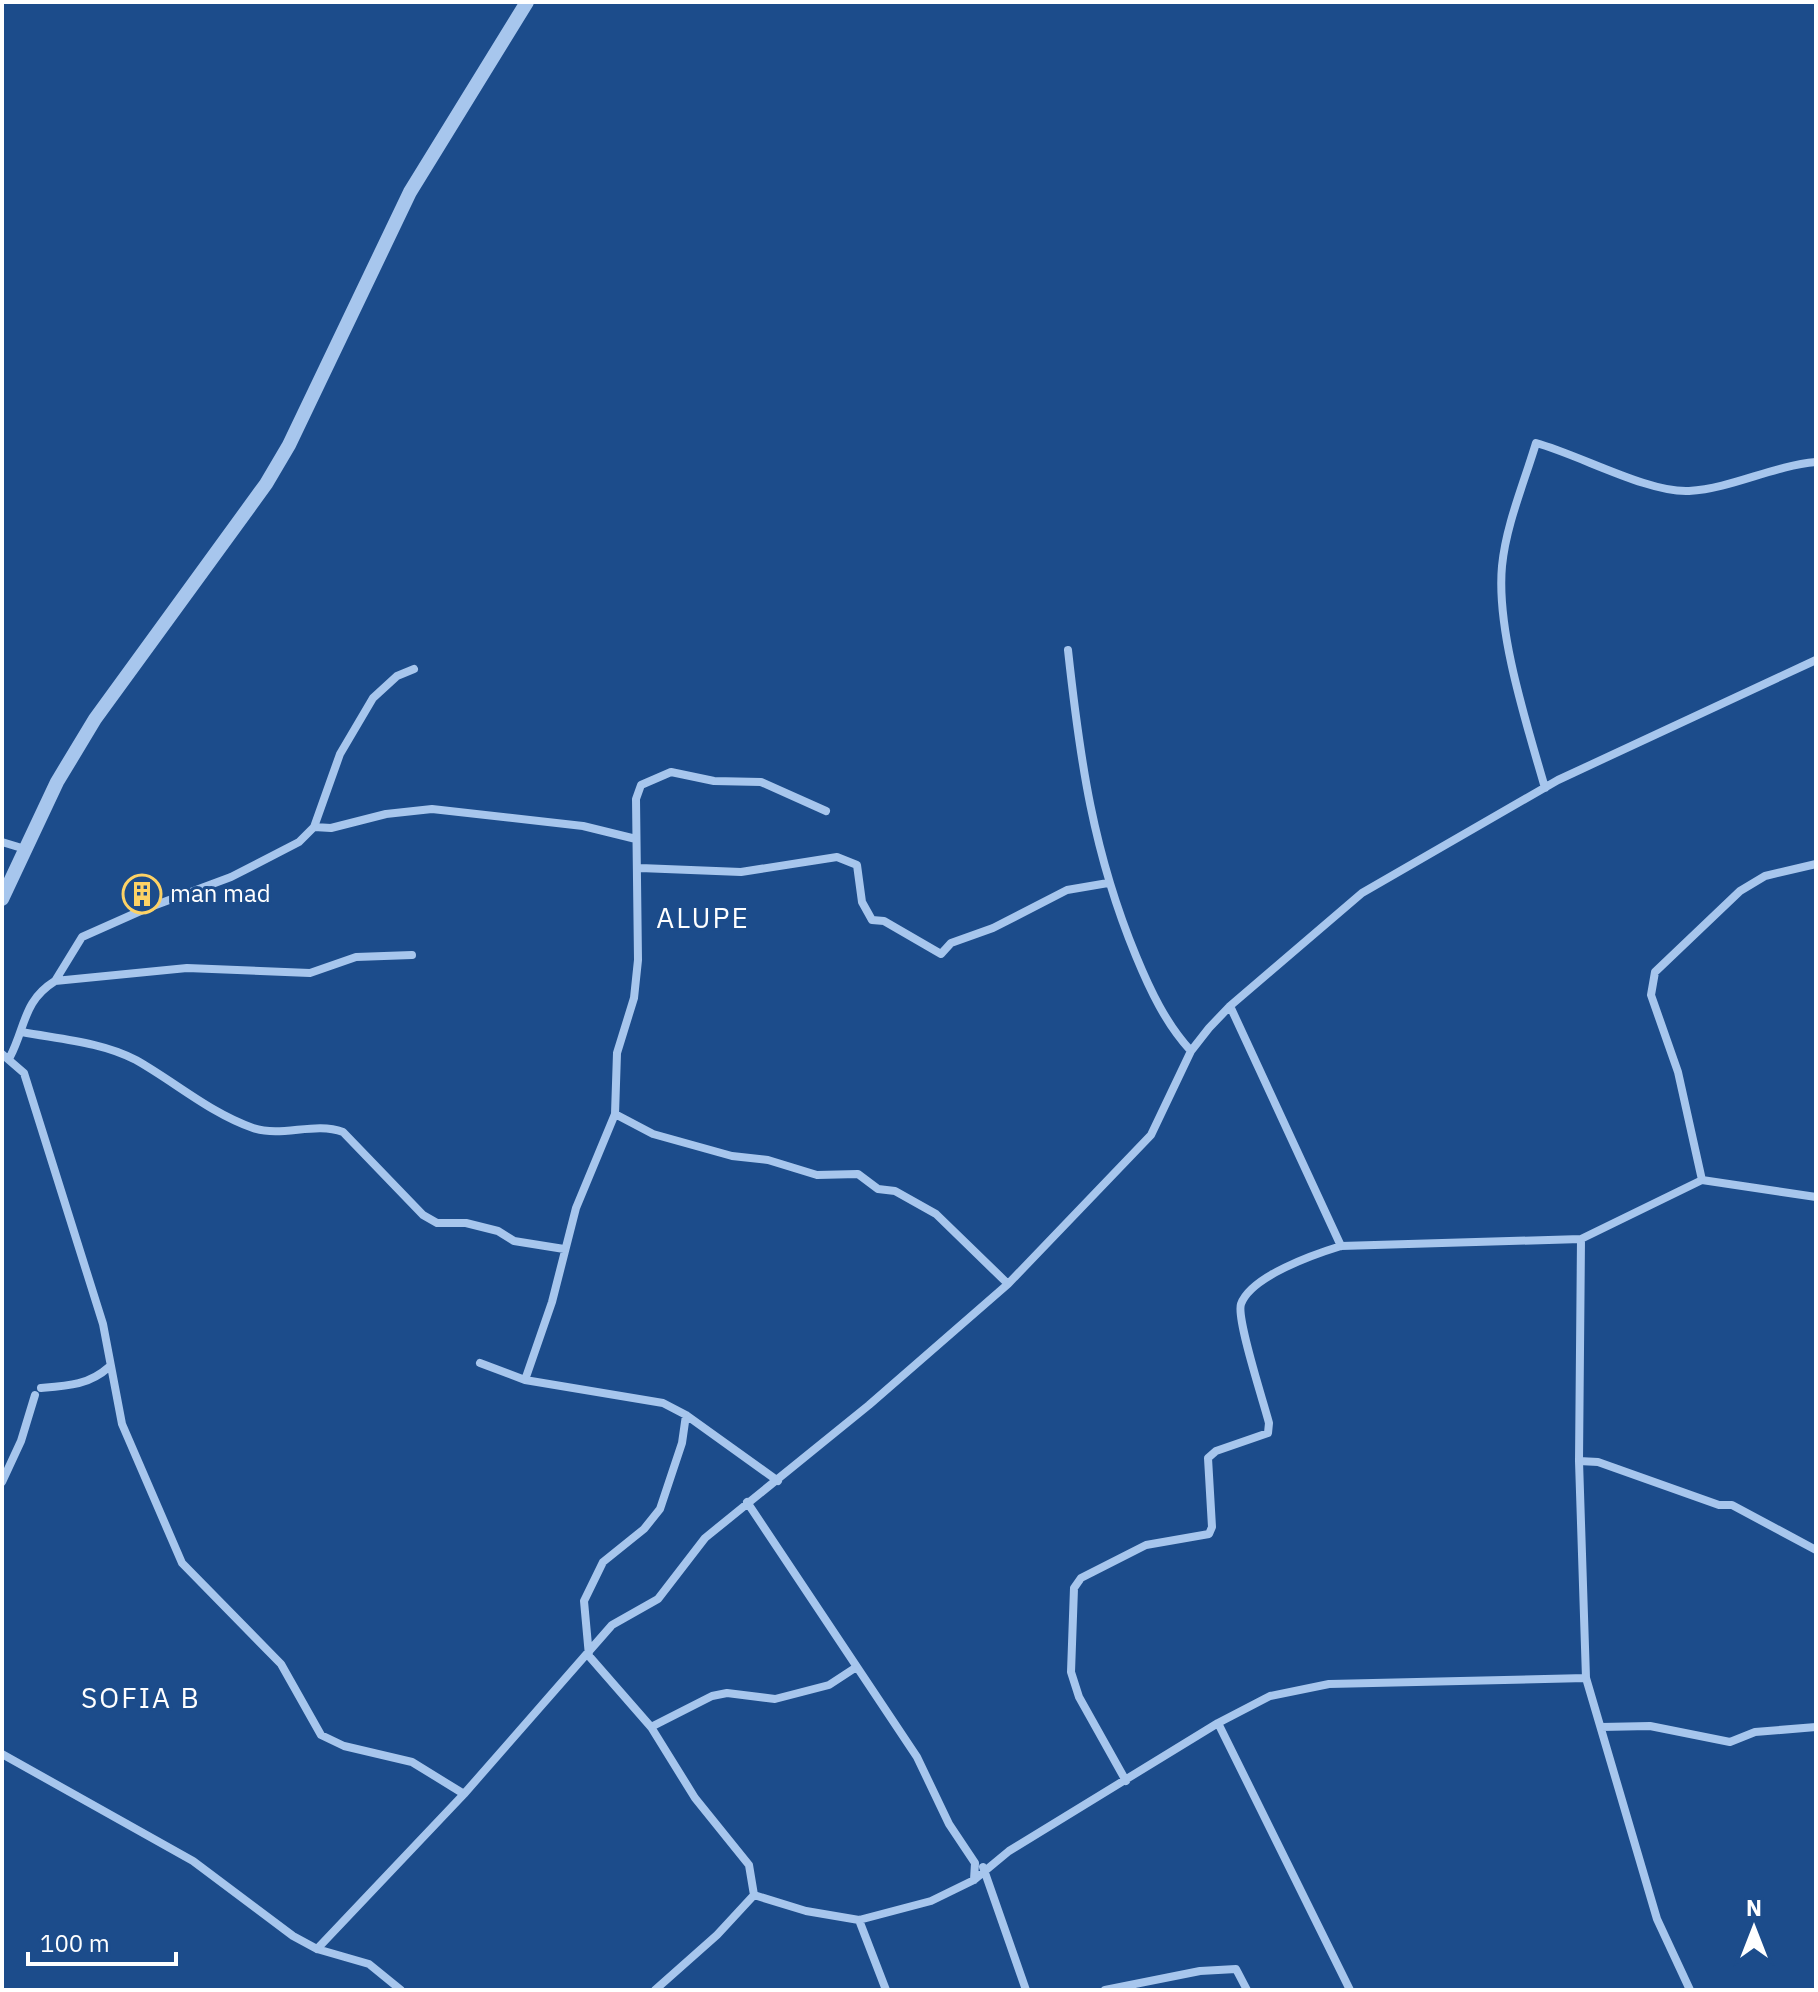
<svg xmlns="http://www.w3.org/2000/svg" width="1818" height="1992" font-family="'IBM Plex Sans',sans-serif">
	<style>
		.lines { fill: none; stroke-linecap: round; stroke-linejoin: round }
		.minor { stroke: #a7c6ed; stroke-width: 8 }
		.tertiary { stroke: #a7c6ed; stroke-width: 14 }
		.labels { text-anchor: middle; stroke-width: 6; stroke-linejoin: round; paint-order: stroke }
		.poi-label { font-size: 24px; fill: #fff; stroke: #1c4c8b; text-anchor: start }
		.quarter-label { font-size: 28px; letter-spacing: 2px; fill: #fff; stroke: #1c4c8b }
	</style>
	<rect width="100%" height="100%" fill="#1c4c8b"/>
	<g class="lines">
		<path class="minor" d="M1068,650c12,110 25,202 68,306 14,34 30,68 55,95
			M1545,788c-18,-63 -49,-157 -43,-222 4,-41 22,-83 34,-123 44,12 112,50 153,48 44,-3 83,-25 127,-29
			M314,827l17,1 55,-14 46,-5 151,17 53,13
			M2,842l23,7
			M640,868l101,4 96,-15 20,8 5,37 10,18 12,1 57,33 10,-11 42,-15 74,-38 41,-7
			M55,981l27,-44 63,-28 86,-32 68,-35 15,-15 26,-73 33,-56 24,-22 17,-7
			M1230,1006l111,240
			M22,1032c37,7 80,10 114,28 39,22 74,53 117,68 30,10 61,-7 90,4l80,83 14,8h29l32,8 16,10 50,8
			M2,1054l22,19 79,251 19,100 60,139 99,101 40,71 23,11 68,16 52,32
			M10,1057c16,-31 13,-56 45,-76l132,-13 123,5 46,-16 56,-2
			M615,1114l38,20 79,22 36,4 49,15 41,-1 20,15 17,2 41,23 72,70
			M1702,1180l-24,-108 -27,-77 4,-23 85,-81 25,-15 51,-12
			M480,1363l45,17 138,23 23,12 92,66
			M525,1380l27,-78 24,-94 39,-94 2,-61 17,-55 4,-38 -2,-161 5,-14 30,-13 43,9 47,1 65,29
			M41,1388c27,-2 48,-3 68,-21
			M686,1415l-4,28 -22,66 -16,20 -41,33 -19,39 5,55 62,71 44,71 54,67 5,30
			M1579,1461l19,1 121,43h13l84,45
			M2,1482l19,-41 14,-46
			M747,1502l170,255 32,67 26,39 -1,17
			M1218,1723l132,267
			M651,1727l61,-31 15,-3 48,6 54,-14 26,-17
			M1601,1727l49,-1 80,16 25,-10 61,-5
			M2,1754l191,107 100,75 24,13 52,15 32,26
			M1126,1781l-47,-84 -8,-25 3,-84 7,-10 65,-33 63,-11 3,-7 -4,-69 8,-7 52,-18 1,-10c-5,-20 -33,-104 -28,-119 10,-28 74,-50 100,-58l240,-7
			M983,1867l43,123
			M859,1920l27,70
			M317,1949l147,-155 148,-169 46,-26 47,-61 164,-133 139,-121 143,-149 40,-84 18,-23 21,-22 132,-113 196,-113 258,-120
			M655,1990l62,-55 37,-40 52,16 53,9 72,-19 43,-21 35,-29 209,-128 52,-27 59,-12 257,-6
			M1105,1990l95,-19 36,-2 11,21
			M1690,1990l-33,-71 -71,-241 -7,-217 2,-222 121,-59 114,17"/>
		<path class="tertiary" d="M2,899l55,-117 38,-63 171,-235 23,-39 121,-253 117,-190"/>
	</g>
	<defs>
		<symbol id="building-ring" viewBox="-11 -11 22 22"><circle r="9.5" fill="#1c4c8b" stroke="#fdd265" stroke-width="1.5"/><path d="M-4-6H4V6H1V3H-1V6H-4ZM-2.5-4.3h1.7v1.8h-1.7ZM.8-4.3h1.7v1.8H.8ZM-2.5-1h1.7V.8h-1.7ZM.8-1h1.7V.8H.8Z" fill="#fdd265"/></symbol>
	</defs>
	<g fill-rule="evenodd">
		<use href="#building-ring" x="120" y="872" width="44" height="44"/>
	</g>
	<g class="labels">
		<g class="poi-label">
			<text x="170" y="902">man mad</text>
		</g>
		<g class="quarter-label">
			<text x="703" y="928">ALUPE</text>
			<text x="141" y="1708">SOFIA B</text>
		</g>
	</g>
	<rect width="1818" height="1992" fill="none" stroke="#ffffff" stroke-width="8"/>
	<g transform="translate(1754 1928)" stroke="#1c4c8b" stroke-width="6" paint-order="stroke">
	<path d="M0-6L14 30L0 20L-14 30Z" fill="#ffffff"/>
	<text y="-12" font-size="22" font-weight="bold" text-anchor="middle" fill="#ffffff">N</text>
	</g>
	<path d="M28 1952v12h148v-12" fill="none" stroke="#ffffff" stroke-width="4"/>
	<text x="40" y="1952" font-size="24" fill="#ffffff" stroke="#1c4c8b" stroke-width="6" paint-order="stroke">100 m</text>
</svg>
